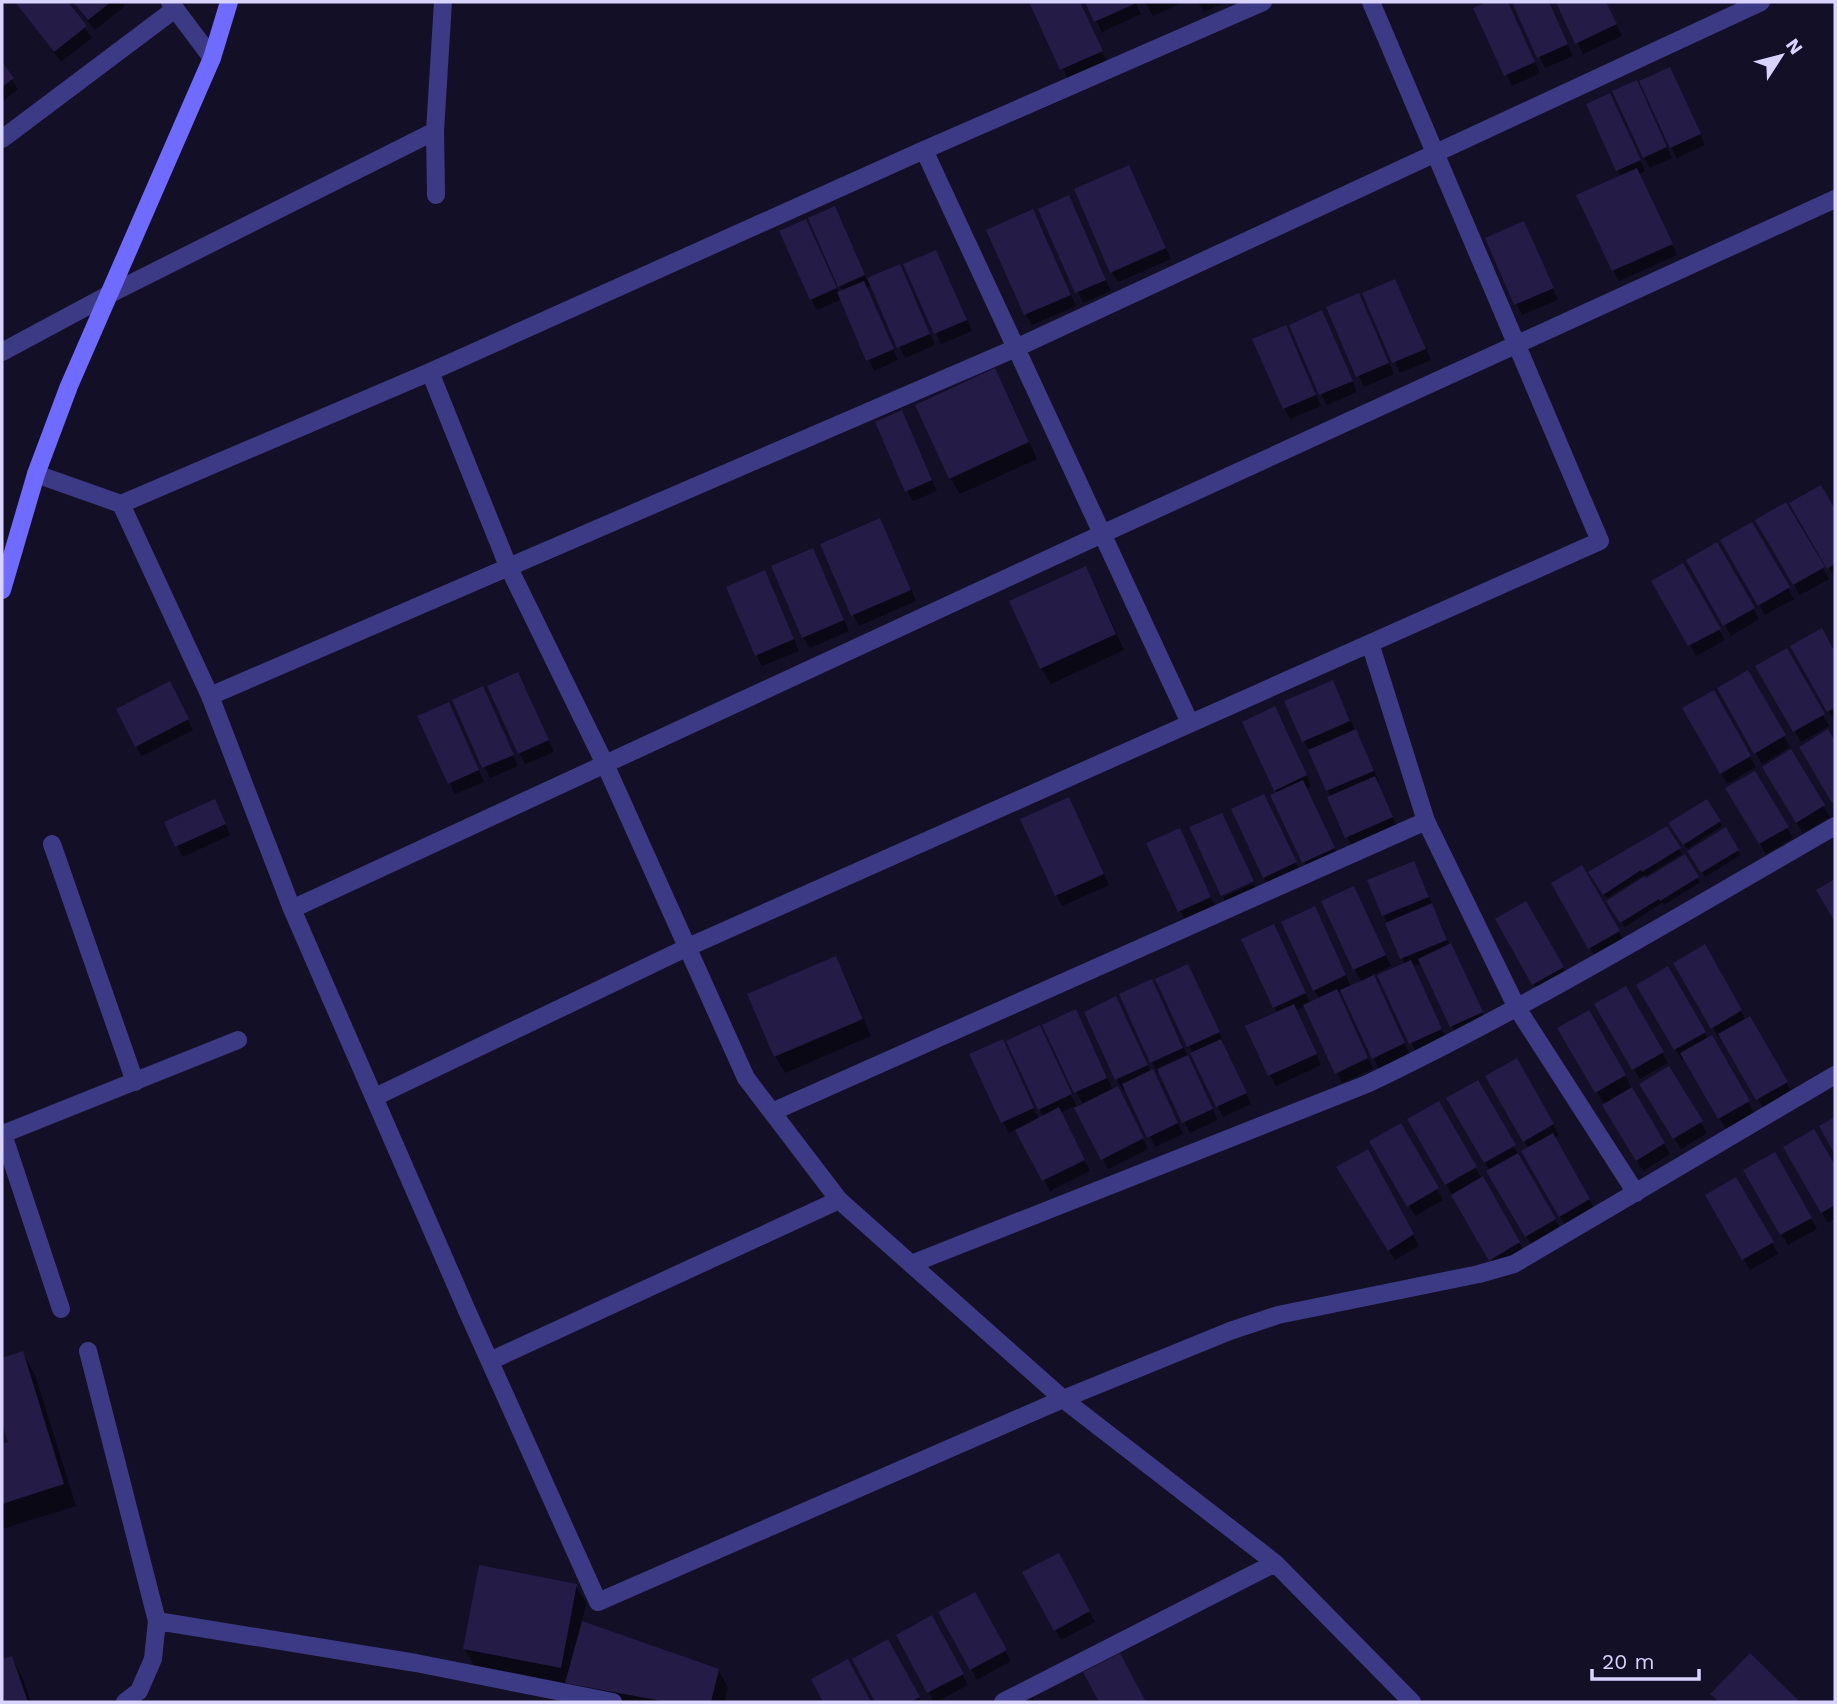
<svg xmlns="http://www.w3.org/2000/svg" width="1837" height="1704" font-family="'Work Sans',sans-serif">
	<style>
		.shadow { fill: #0007 }
		.building { fill: #241b47 }
		.lines { fill: none; stroke-linecap: round; stroke-linejoin: round }
		.street { stroke: #3d3a85; stroke-width: 18 }
		.secondary { stroke: #6f6bff; stroke-width: 18 }
	</style>
	<rect width="100%" height="100%" fill="#130f26"/>
	<path class="shadow" d="M16,2h50l26,36 -31,24z
		M73,2h50l2,4 -30,24z
		M1031,2h49l27,60 -39,17z
		M1087,2h48l6,12 -39,18z
		M1145,2h39l-31,14z
		M1198,2h27l-21,10z
		M1492,2h15l33,71 -28,13 -36,-77z
		M1514,2h35l24,54 -28,12z
		M1558,2h47l17,34 -39,18z
		M2,65l16,24 -16,13z
		M1675,80l30,65 -28,13 -6,-11z
		M1642,92l30,66 -22,10 -6,-11z
		M1615,105l30,66 -6,3 38,81 -58,26 -6,-11 8,-93 -3,-7z
		M1135,178l36,81 -53,23 -6,-10z
		M1068,197l43,94 -28,12 -43,-94z
		M834,208l33,72 32,-14 36,79 -30,13 -33,-73 -6,3 32,72 -24,11 -32,-72 -25,11 -6,-11 -5,-78 33,72 4,-2 -4,-5z
		M1039,222l37,84 -44,19 -7,-11z
		M1529,234l29,66 -36,15 -35,-76z
		M936,252l36,79 -31,13 -35,-79z
		M1401,292l30,68 -31,13 -36,-79z
		M1364,306l30,68 -30,13 -36,-79z
		M1327,323l30,69 -30,13 -6,-11z
		M1291,338l30,68 -31,13 -6,-11z
		M994,371l10,16 33,72 -77,35 -10,-16z
		M907,423l30,68 -24,10 -6,-10z
		M1821,487l14,26v65l-44,-74z
		M1786,504l43,75 -29,16 -43,-75z
		M1751,524l43,75 -29,16 -43,-75z
		M885,531l31,70 -57,25 -6,-11z
		M1717,544l42,75 -28,17 -43,-75z
		M813,550l36,81 -39,17 -7,-11z
		M1682,565l43,75 -29,16 -42,-75z
		M1085,569l10,16 29,65 -73,34 -10,-16z
		M770,583l29,68 -37,15 -6,-11z
		M1821,630l14,25v67l-43,-75z
		M1786,651l43,75 -28,16 -43,-75z
		M1748,672l42,75 -28,17 -43,-75z
		M1332,682l29,60 18,40 -2,1 21,45 -45,20 -6,-11 -16,-40 -27,-56z
		M524,685l30,67 -29,12 -6,-11z
		M1713,692l43,75 -29,17 -43,-75z
		M175,694l18,36 -51,26 -6,-10z
		M489,699l29,67 -28,12 -36,-77z
		M454,715l30,67 -29,12 -36,-77z
		M1281,719l30,67 -4,3 33,71 -30,13 -37,-78 4,-2 -2,-3z
		M1791,752l39,65 -27,16 -39,-65z
		M1754,773l39,65 -27,16 -39,-65z
		M1707,801l15,25 -35,23 -16,-26z
		M1270,807l31,67 -30,13 -7,-10z
		M1074,810l35,75 -47,21 -6,-11z
		M220,812l10,23 -47,22 -6,-11z
		M1666,828l16,26 -36,22 -1,-2 -38,24 -16,-26z
		M1725,829l15,26 -35,22 -16,-25z
		M1185,841l31,67 -30,14 -6,-11z
		M1685,857l15,25 -36,23 -1,-3 -38,25 -16,-26z
		M1413,863l6,10 31,73 6,10 31,67 -30,14 -35,-74 -9,4 34,73 -30,13 -6,-10 -6,-79 -36,-83z
		M1582,867l43,75 -29,16 -43,-75z
		M1254,883l4,10 -30,13 -5,-9z
		M1360,899l31,67 -19,9 38,80 -31,14 -37,-78 -5,2 36,76 -31,14 -36,-77 -10,4 25,55 -45,21 -6,-11 8,-62 -4,-6 6,-70 30,66 10,-4 -6,-9 6,-71 31,68 11,-5 -8,-13z
		M1526,903l43,75 -29,17 -43,-75z
		M1704,947l42,73 3,-2 43,75 -28,16 -42,-73 -3,2 -43,-75z
		M835,958l10,17 26,61 -86,37 -10,-17z
		M1188,966l36,77 -2,1 29,60 -28,13 -65,-138z
		M1667,969l41,71 4,-2 42,75 -28,16 -41,-71 -3,2 -44,-75z
		M1625,988l43,75 -28,16 -44,-74z
		M1157,992l61,128 -28,13 -30,-61 -2,1 -6,-11z
		M1122,1009l29,63 7,10 25,52 -28,13 -29,-59 -3,2 -7,-11z
		M1588,1012l82,142 -27,17 -83,-143z
		M1081,1022l32,68 10,9 25,50 -40,20 -33,-63 -15,7 30,58 -40,20 -33,-62 -8,4 -6,-11 26,-21 10,18 5,-2 -5,-8 6,-71 32,70 6,-3 -38,-80z
		M1516,1060l43,75 -5,3 41,72 -29,17 -43,-75 6,-3 -42,-72z
		M1668,1068l39,65 -26,16 -40,-65z
		M1477,1082l84,148 -29,16 -83,-148z
		M1438,1103l87,150 -29,17 -87,-150z
		M1400,1125l43,75 -28,16 -44,-74z
		M1814,1132l21,37v50l-7,4 -43,-75z
		M1367,1151l52,95 -24,14 -56,-92z
		M1774,1154l43,75 -29,16 -43,-74z
		M1736,1179l42,75 -28,16 -43,-74z
		M22,1353l13,22 41,131 -74,23v-83l8,-3 -6,-18 -2,1v-67z
		M1058,1555l37,67 -34,18 -36,-67z
		M576,1586l10,17 -4,20 136,47 10,17 -4,15h-134l-13,-2 -10,-16 -93,-19 -10,-17z
		M975,1594l36,67 -34,19 -36,-68z
		M932,1618l36,67 -32,17h-2l-36,-66z
		M888,1641l33,61h-44l-23,-42z
		M11,1658l10,16 10,28h-29v-41z
		M1033,1698l3,4h-12z"/>
	<path class="building" d="M15,2h53l19,24 -33,26z
		M73,2h38l-23,18z
		M1029,2h51l23,49 -43,19z
		M1085,2h54l-45,20z
		M1488,2h20l27,60 -31,14 -31,-68z
		M1512,2h37l19,42 -31,14z
		M1556,2h50l11,22 -42,20z
		M2,62l12,16 -12,9z
		M1670,67l31,67 -31,14 -31,-67z
		M1637,80l30,67 -24,11 -31,-67z
		M1610,93l31,67 -25,11 -30,-67z
		M1129,165l37,83 -56,25 -36,-84z
		M1637,168l36,76 -61,27 -36,-76z
		M1069,195l37,85 -31,13 -37,-84z
		M835,206l30,69 -27,12 -30,-69z
		M1033,209l38,86 -47,20 -38,-85z
		M806,219l31,69 -27,12 -31,-69z
		M1524,221l30,67 -40,17 -29,-67z
		M936,250l31,70 -33,14 -31,-70z
		M900,264l30,70 -33,14 -30,-70z
		M1395,279l31,70 -34,14 -30,-70z
		M864,281l30,68 -28,12 -29,-69z
		M1359,293l30,70 -33,14 -30,-70z
		M1322,310l31,71 -34,14 -30,-70z
		M1286,325l30,70 -33,14 -31,-70z
		M995,368l34,74 -80,37 -34,-74z
		M902,410l30,70 -27,12 -30,-70z
		M1821,485l14,24v55l-8,5 -38,-66z
		M1786,502l39,65 -32,18 -38,-65z
		M880,518l31,72 -60,26 -31,-72z
		M1752,522l38,65 -32,19 -38,-66z
		M1717,542l38,66 -32,18 -37,-66z
		M813,548l31,72 -42,18 -31,-72z
		M1683,563l38,66 -33,17 -37,-65z
		M1086,566l30,68 -76,35 -31,-68z
		M765,570l29,69 -39,17 -29,-69z
		M1822,628l13,24v56l-8,4 -37,-66z
		M1787,648l38,66 -32,18 -38,-66z
		M1748,670l38,65 -32,19 -37,-66z
		M518,672l31,68 -31,14 -31,-68z
		M1333,680l17,41 -48,21 -18,-41z
		M170,681l19,38 -54,28 -19,-38z
		M483,686l31,69 -32,13 -30,-68z
		M1714,690l37,66 -31,18 -38,-66z
		M449,702l30,68 -31,14 -31,-68z
		M1275,706l32,69 -33,16 -32,-69z
		M1356,729l18,42 -48,20 -18,-41z
		M1828,729l7,12v60l-3,2 -33,-56z
		M1791,749l34,56 -29,18 -34,-56z
		M1755,771l34,56 -30,17 -34,-56z
		M1375,776l18,41 -48,21 -18,-41z
		M1303,780l32,68 -33,15 -32,-68z
		M1264,794l33,68 -34,16 -32,-69z
		M1069,797l35,77 -49,22 -35,-77z
		M215,799l11,25 -51,23 -11,-25z
		M1707,799l14,22 -38,24 -15,-22z
		M1222,813l32,68 -33,15 -32,-69z
		M1667,826l14,22 -39,24 -1,-2 -38,25 -15,-23z
		M1726,827l13,23 -38,23 -14,-22z
		M1180,828l31,69 -33,15 -32,-69z
		M1685,854l14,23 -39,24 -1,-2 -39,24 -14,-22 39,-25 1,2z
		M1414,861l15,36 -47,19 -15,-36z
		M1582,865l38,66 -32,18 -37,-66z
		M1835,879v43l-19,-32z
		M1354,886l32,69 -33,15 -32,-69z
		M1526,901l38,66 -32,18 -37,-66z
		M1432,903l15,37 -47,19 -15,-36z
		M1315,906l31,69 -33,16 -32,-69z
		M1274,924l32,69 -33,15 -32,-69z
		M1451,943l32,69 -33,15 -32,-68z
		M1705,944l37,66 -31,19 -38,-66z
		M836,956l27,63 -89,38 -27,-63z
		M1411,960l31,69 -33,15 -32,-69z
		M1188,964l32,68 -33,15 -32,-68z
		M1668,966l38,66 -32,18 -38,-65z
		M1374,975l31,68 -33,16 -32,-69z
		M1152,979l31,69 -33,15 -31,-69z
		M1626,986l38,66 -32,18 -38,-66z
		M1337,989l31,69 -33,16 -32,-69z
		M1116,996l32,69 -33,15 -31,-68z
		M1294,1004l23,50 -49,22 -23,-50z
		M1076,1009l31,69 -33,15 -32,-68z
		M1589,1010l37,65 -31,18 -38,-65z
		M1750,1016l38,66 -32,18 -38,-66z
		M1040,1025l32,69 -34,16 -32,-69z
		M1712,1035l38,66 -32,18 -38,-66z
		M1003,1039l31,69 -33,15 -32,-69z
		M1221,1039l26,54 -31,14 -26,-54z
		M1188,1055l25,54 -31,14 -25,-54z
		M1517,1058l37,66 -31,18 -38,-66z
		M1669,1066l34,55 -30,18 -34,-55z
		M1153,1069l25,54 -31,15 -25,-54z
		M1478,1080l38,65 -32,18 -38,-65z
		M1118,1086l26,52 -43,22 -27,-52z
		M1632,1087l33,56 -29,18 -34,-56z
		M1439,1101l38,66 -32,18 -38,-66z
		M1059,1107l26,53 -43,21 -27,-51z
		M1835,1117v38l-16,-29z
		M1401,1123l38,65 -32,19 -38,-66z
		M1814,1129l21,36v40l-14,8 -38,-66z
		M1553,1133l37,66 -31,18 -38,-66z
		M1368,1149l46,85 -26,17 -52,-84z
		M1775,1152l37,66 -32,17 -37,-65z
		M1518,1153l38,66 -31,18 -39,-66z
		M1483,1176l37,66 -31,19 -38,-66z
		M1736,1177l38,65 -32,18 -37,-65z
		M23,1351l41,133 -62,20v-60l6,-2 -6,-18v-66z
		M1059,1553l31,58 -36,20 -32,-59z
		M479,1565l98,19 -16,84 -98,-19z
		M975,1592l32,58 -37,20 -32,-58z
		M932,1615l32,59 -37,19 -31,-58z
		M582,1621l137,48 -8,33h-44l-102,-19z
		M888,1639l32,58 -9,5h-36l-23,-43z
		M1120,1653l26,49h-47l-16,-30z
		M1750,1653l50,49h-81l-9,-8z
		M12,1656l16,46h-26v-43z
		M848,1659l23,43h-48l-12,-23z"/>
	<g class="lines">
		<path class="street" d="M170,2l42,56
			M1263,2l-339,148 -494,222 -309,132 89,192 82,213 176,404 130,289 465,-203 167,-68 48,-16 201,-41 35,-10 321,-189
			M2,139l173,-130
			M924,150l266,573
			M436,195l-1,-64 8,-129
			M2,352l108,-58 325,-163
			M430,372l78,194 97,198 141,314 93,122 224,199 212,164 137,139
			M36,474l85,30
			M1370,643l56,178 91,187 119,185
			M210,696l806,-348 745,-346
			M52,844l83,238
			M292,909l810,-375 733,-335
			M375,1097l311,-149 914,-407 -229,-539
			M772,1112l654,-291
			M2,1132l1,2 235,-94
			M3,1134l58,175
			M911,1264l456,-180c161,-77 314,-169 468,-258
			M88,1351l69,270 -4,38 -14,32 -14,11
			M490,1361l349,-161
			M157,1621l259,42 197,39
			M1003,1702l272,-139"/>
		<path class="secondary" d="M2,590l34,-116 33,-88 143,-328 17,-56"/>
	</g>
	<rect width="1837" height="1704" fill="none" stroke="#d9d4ff" stroke-width="7"/>
	<g transform="translate(1781 56) rotate(54)" stroke="#130f26" stroke-width="5" paint-order="stroke">
	<path d="M0-5L12 26L0 18L-12 26Z" fill="#d9d4ff"/>
	<text y="-10" font-size="19" font-weight="bold" text-anchor="middle" fill="#d9d4ff">N</text>
	</g>
	<path d="M1592 1669v10h107v-10" fill="none" stroke="#d9d4ff" stroke-width="3.5"/>
	<text x="1602" y="1669" font-size="21" fill="#d9d4ff" stroke="#130f26" stroke-width="5" paint-order="stroke">20 m</text>
</svg>
